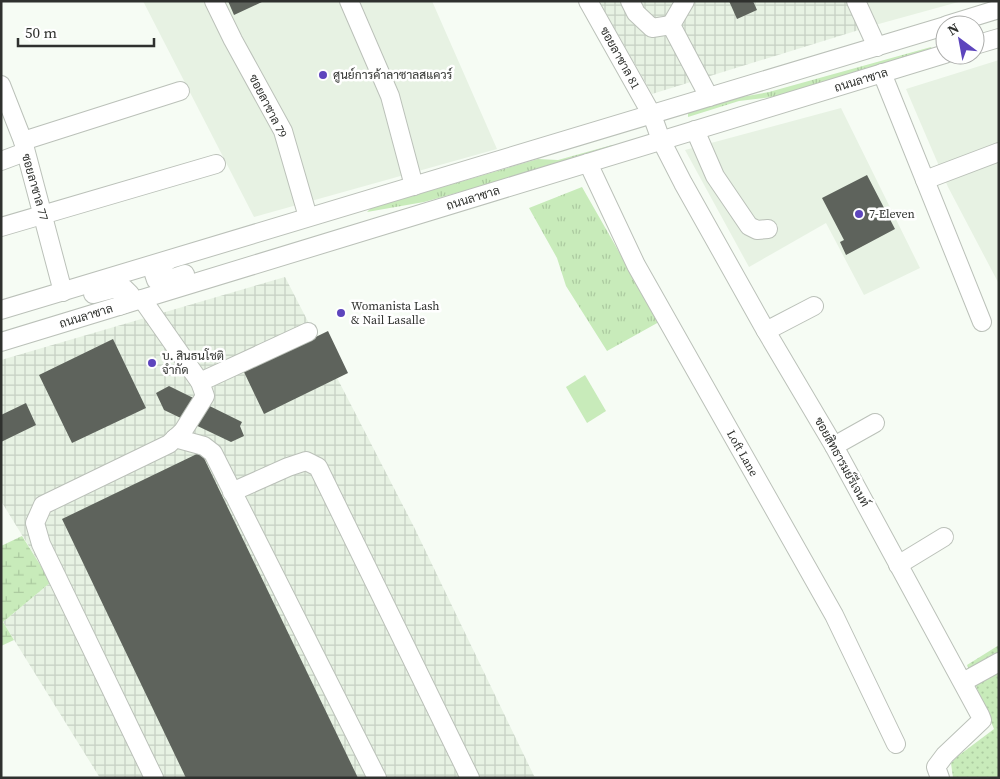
<svg xmlns="http://www.w3.org/2000/svg" width="1000" height="779" font-family="'Source Serif 4',Sarabun,serif">
	<style>
		.built { fill: #e7f2e3 }
		.industrial { fill: url(#industrial-grid) }
		.grass { fill: url(#grass-tufts) }
		.wetland { fill: url(#wetland-marsh) }
		.garden { fill: url(#garden-dots) }
		.pitch { fill: #c8ebba }
		.building { fill: #5e635c }
		.lines { fill: none; stroke-linecap: round; stroke-linejoin: round }
		.minor-casing { stroke: #bbc1b9; stroke-width: 20 }
		.minor { stroke: #fff; stroke-width: 18 }
		.poi-dot { fill: #5d45bd; stroke: #fff; stroke-width: 2 }
		.labels { text-anchor: middle; stroke-width: 5; stroke-linejoin: round; paint-order: stroke }
		.street-label { font-size: 12px; fill: #2f312e; stroke: #fff }
		.poi-label { font-size: 12px; fill: #2f312e; stroke: #fff; text-anchor: start }
	</style>
	<defs>
		<pattern id="industrial-grid" width="8" height="8" patternUnits="userSpaceOnUse" patternTransform="scale(1.25)"><rect width="8" height="8" fill="#e7f2e3"/><path d="M0 4h8M4 0v8" fill="none" stroke="#c6d0c3"/></pattern>
		<pattern id="grass-tufts" width="24" height="20" patternUnits="userSpaceOnUse" patternTransform="scale(1.25)"><rect width="24" height="20" fill="#c8ebba"/><path d="M3 7l-1-3M5 7V3M7 7l1-3M15 17l-1-3M17 17v-4M19 17l1-3" fill="none" stroke="#accaa0"/></pattern>
		<pattern id="wetland-marsh" width="20" height="14" patternUnits="userSpaceOnUse" patternTransform="scale(1.25)"><rect width="20" height="14" fill="#c8ebba"/><path d="M1 5h8M5 5V1M11 12h8M15 12V8" fill="none" stroke="#accaa0"/></pattern>
		<pattern id="garden-dots" width="8" height="8" patternUnits="userSpaceOnUse" patternTransform="scale(1.25)"><rect width="8" height="8" fill="#c8ebba"/><path d="M2 2h.1M6 6h.1" fill="none" stroke="#accaa0" stroke-width="1.8" stroke-linecap="round"/></pattern>
	</defs>
	<rect width="100%" height="100%" fill="#f6fcf4"/>
	<path class="built" d="M143,1h289l65,148 -243,68z
		M863,1h99l-87,24z
		M999,60v224l-51,-97 -42,-98z
		M841,108l79,160 -56,27 -38,-72 -77,44 -64,-117z"/>
	<path class="industrial" d="M599,1h264l12,24 -223,69z
		M285,277l129,250 121,251h-435l-97,-156 48,-40 -50,-81v-141z"/>
	<path class="grass" d="M931,47l2,4 -154,45 -40,5 -51,16v-4l48,-15 33,-6z
		M612,145l1,4 -189,53 -57,10 4,-4 167,-49 20,1z
		M582,187l77,135 -52,29 -41,-65 -9,-28 -28,-50z"/>
	<path class="wetland" d="M22,536l29,46 -48,40 11,18 -13,6v-100z"/>
	<path class="garden" d="M999,645v133h-46l-2,-15 7,-7 36,-27 -27,-64z"/>
	<path class="pitch" d="M585,375l21,36 -19,12 -21,-36z"/>
	<path class="building" d="M228,1h36l-30,14z
		M729,1h24l4,9 -20,9z
		M867,175l28,54 -49,26 -6,-13 4,-2 -22,-42z
		M328,331l20,42 -84,41 -20,-42z
		M113,339l33,69 -74,35 -33,-68z
		M169,386l73,36 -2,4 4,10 -13,6 -67,-32 -8,-17z
		M26,403l10,22 -35,17v-27z
		M201,452l157,326h-172l-124,-259z"/>
	<g class="lines">
		<defs>
			<g id="minor">
				<path d="M214,1l19,39 50,91 25,86"/>
				<path d="M349,1l41,95 24,90"/>
				<path d="M588,1l64,114 9,25 22,43 83,148 68,115 146,269 2,5 -37,35 -9,12 4,11"/>
				<path d="M630,1l6,12 16,15 19,-3"/>
				<path d="M685,1l-14,24 38,72"/>
				<path d="M856,1l21,46"/>
				<path d="M947,25l52,-16"/>
				<path d="M975,45l24,-7"/>
				<path d="M882,73l100,249"/>
				<path d="M1,85l22,56 40,151"/>
				<path d="M695,130l20,46 34,50 8,4 11,-1"/>
				<path d="M23,141l157,-50"/>
				<path d="M1,161l24,-9"/>
				<path id="s1" d="M588,163l48,102 198,350 62,129"/>
				<path d="M925,180l74,-28"/>
				<path d="M1,227l215,-63"/>
				<path d="M169,260l-10,7 -5,7 2,6h11l18,-6"/>
				<path d="M93,294l19,-5 12,-1 6,6 -3,9 -8,3"/>
				<path d="M142,299l58,83 5,14 -22,35 -14,13 -126,61 -8,18 6,21 113,234"/>
				<path d="M1,310l944,-284"/>
				<path d="M766,331l48,-25"/>
				<path d="M1,342l944,-288"/>
				<path d="M200,382l108,-50"/>
				<path d="M175,438l29,8 9,7 164,325"/>
				<path d="M834,446l41,-23"/>
				<path d="M232,492l56,-25 18,-6 12,6 152,311"/>
				<path d="M898,565l46,-28"/>
				<path d="M963,682l36,-20"/>
			</g>
		</defs>
		<use href="#minor" class="minor-casing"/>
		<use href="#minor" class="minor"/>
	</g>
	<g class="poi-dot">
		<circle cx="323" cy="75" r="5"/>
		<circle cx="859" cy="214" r="5"/>
		<circle cx="341" cy="313" r="5"/>
		<circle cx="152" cy="363" r="5"/>
	</g>
	<g class="labels">
		<g class="street-label">
			<text transform="translate(620 58) rotate(61)" y="4">ซอยลาซาล 81</text>
			<text transform="translate(861 80) rotate(-17)" y="4">ถนนลาซาล</text>
			<text transform="translate(268 106) rotate(63)" y="4">ซอยลาซาล 79</text>
			<text transform="translate(35 187) rotate(74)" y="4">ซอยลาซาล 77</text>
			<text transform="translate(473 198) rotate(-17)" y="4">ถนนลาซาล</text>
			<text transform="translate(86 316) rotate(-17)" y="4">ถนนลาซาล</text>
			<text dy="4" stroke="none"><textPath href="#s1" startOffset="329">Loft Lane</textPath></text>
			<text transform="translate(842 462) rotate(61)" y="4">ซอยสิทธารมย์รีเจนท์</text>
		</g>
		<g class="poi-label">
			<text x="333" y="79">ศูนย์การค้าลาซาลสแควร์</text>
			<text x="869" y="218">7-Eleven</text>
			<text x="351" y="310">Womanista Lash<tspan x="351" dy="14">&amp; Nail Lasalle</tspan></text>
			<text x="162" y="360">บ. สินธนโชติ<tspan x="162" dy="14">จำกัด</tspan></text>
		</g>
	</g>
	<rect width="1000" height="779" fill="none" stroke="#2f312e" stroke-width="5"/>
	<g transform="translate(960 40) rotate(328)"><circle r="24" fill="#ffffff" stroke="#acadab"/>
	<path d="M0-4L9 19L0 12L-9 19Z" fill="#5d45bd"/>
	<text y="-8" font-size="14" font-weight="bold" text-anchor="middle" fill="#2f312e">N</text>
	</g>
	<path d="M18 38v8h136v-8" fill="none" stroke="#2f312e" stroke-width="2.5"/>
	<text x="25" y="38" font-size="15" fill="#2f312e" stroke="#ffffff" stroke-width="4" paint-order="stroke">50 m</text>
</svg>
